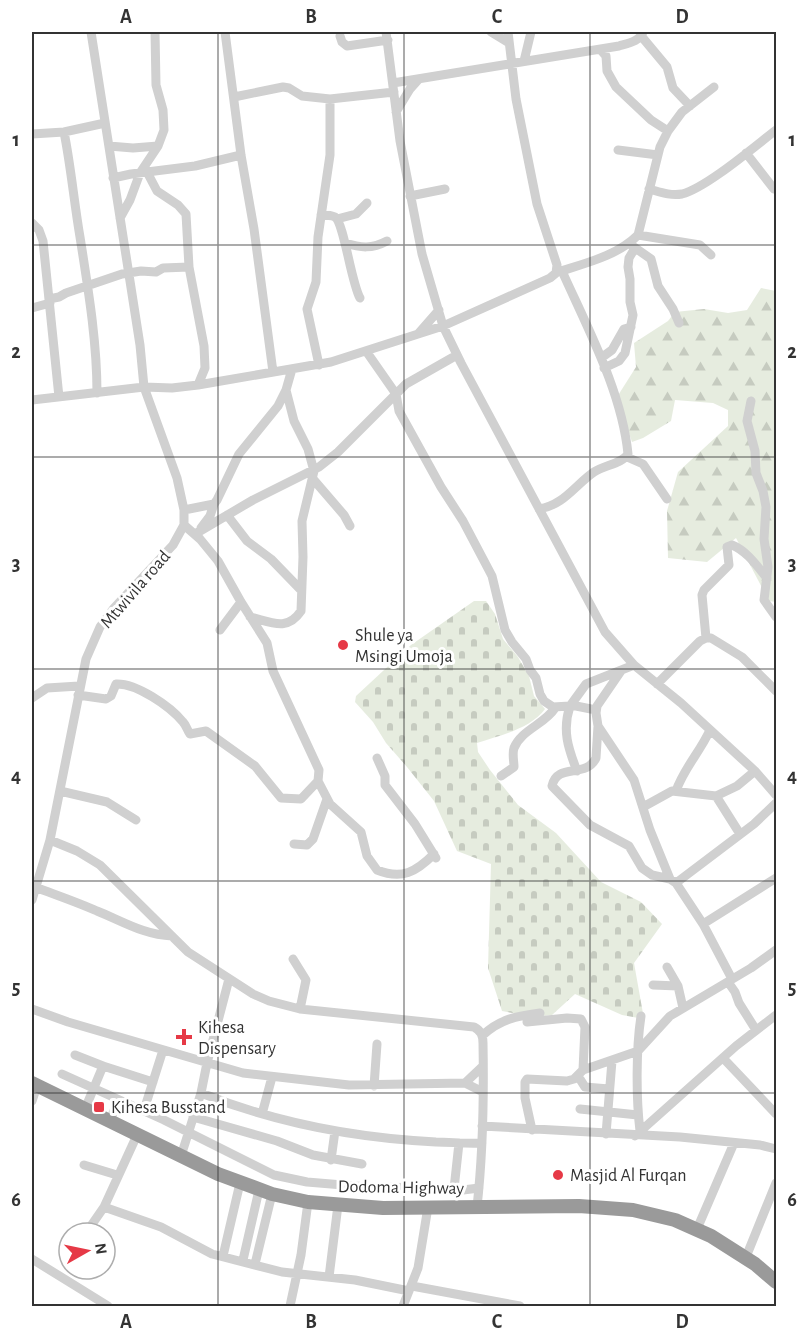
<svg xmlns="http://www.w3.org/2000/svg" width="808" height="1338" font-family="'Alegreya Sans',sans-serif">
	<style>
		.forest { fill: url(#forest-firs) }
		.cemetery { fill: url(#cemetery-stones) }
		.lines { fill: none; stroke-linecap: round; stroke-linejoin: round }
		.minor { stroke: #d0d0d0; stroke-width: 9 }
		.highway { stroke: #9a9a9a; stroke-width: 14 }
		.grid { fill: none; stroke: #333; stroke-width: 1.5; stroke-opacity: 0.55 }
		.poi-dot { fill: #e63946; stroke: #fff; stroke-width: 2 }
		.labels { text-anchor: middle; stroke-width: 6; stroke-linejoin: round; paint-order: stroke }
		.street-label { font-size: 18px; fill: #333; stroke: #fff }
		.poi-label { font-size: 18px; fill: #333; stroke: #fff; text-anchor: start }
		.neatline { fill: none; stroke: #333; stroke-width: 2 }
		.grid-label { font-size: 20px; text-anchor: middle; font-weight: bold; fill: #333 }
	</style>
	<defs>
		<pattern id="forest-firs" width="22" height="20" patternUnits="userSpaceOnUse" patternTransform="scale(1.5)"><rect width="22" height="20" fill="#e6ecdf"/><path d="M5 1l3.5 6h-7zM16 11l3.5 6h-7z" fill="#c6cbc0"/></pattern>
		<pattern id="cemetery-stones" width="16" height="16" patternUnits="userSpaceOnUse" patternTransform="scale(1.5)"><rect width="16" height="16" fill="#e6ecdf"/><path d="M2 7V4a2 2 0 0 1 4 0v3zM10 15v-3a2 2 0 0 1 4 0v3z" fill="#c6cbc0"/></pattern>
	</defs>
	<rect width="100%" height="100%" fill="#fff"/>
	<path class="forest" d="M761,288l15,3v311l-7,-1 -33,-63 -29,24 -39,-4 -1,-47 11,-39 50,-46v-16l-15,-7 -38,-3 -4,21 -28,17 -11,4 -15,-45 19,-30 -2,-24 34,-22 7,-9 29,-3 24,4 19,-3z"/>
	<path class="cemetery" d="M474,601h12l9,13 8,25 15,18 11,19 5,20 11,13c-15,20 -44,26 -68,34l1,9 12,18 28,35 38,28 45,49 40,20 21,22 -28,39 10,56 -22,-4 -47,-21 -23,21 -18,2 -32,-6 -14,-43 3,-104 -34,-13 -23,-50 -27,-34 -21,-24 -13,-21 -18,-20 1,-6 55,-51z"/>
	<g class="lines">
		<path class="minor" d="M225,32l16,123 13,74 19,143
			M386,32l14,109 22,113 21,72 18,37 144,269 29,33 47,38 74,68 21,24
			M491,32l18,11
			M340,36l2,6 5,4 41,-6
			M642,37l25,30 6,21 17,18
			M600,49l6,7 1,15 9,16 35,33 17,11
			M524,61l7,-29
			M393,83l226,-37c10,-3 21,-5 24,-14
			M234,97l49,-10 6,1 13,8 28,3 64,-7
			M396,112l14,-23 8,-9
			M64,132c7,35 10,70 16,105 8,51 17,104 17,156
			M32,134l32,-2 41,-9
			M109,146l24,2 25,-2
			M618,150l40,5
			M746,153l28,36
			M147,172l10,19 21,14 8,9 3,53 15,79 1,22 -7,17
			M113,178l18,-4 64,-8 46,-11
			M649,189c11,3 21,7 33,5 24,-6 72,-47 94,-64
			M410,196l35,-7
			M321,215c4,0 10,0 14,2 9,6 16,65 25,81
			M120,218l10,-18 10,-27 18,-27 6,-16 -1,-20 -7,-25 -1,-53
			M337,219l19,-5 11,-11
			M32,223l7,7 4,11 16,156
			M638,235l62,10 11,10
			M345,243c16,5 27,6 42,-2
			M631,245l20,14 7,27 15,23 6,14
			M558,272c28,-9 59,-16 80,-37l22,-88 8,-16 14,-19 32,-25
			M49,299l10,-2 7,-4 56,-19 19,-3 15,1 7,-4 26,-1
			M32,308l18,-5
			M418,334l21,-24
			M366,351l30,43 3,17 42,76 22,34 29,55 13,54 7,12 14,17 4,11 6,8 4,16 4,7 9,6 17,-1 16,-22 48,-19
			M601,358l11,-8 12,-21 7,-2
			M319,365l-12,-56 9,-27 2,-45 12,-82v-56
			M604,368l15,-7 6,-8 8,-38 -3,-13v-23l-2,-12 1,-9 6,-10
			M32,400l112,-13 28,1 26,-3 133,-23 112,-36 107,-48 6,-5 1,-8 -20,-61 -21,-105 -8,-67
			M751,401l-4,20 8,30 1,22 7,18 3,16 -2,32 4,28 -4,33 12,17
			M627,457l16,7 24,35
			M313,479l31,36 6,11
			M539,509c25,-4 36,-24 55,-37 10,-7 28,-8 34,-18 -6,-62 -41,-127 -66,-183
			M184,510l30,-6 3,-4 22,-46 39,-48 8,-16 6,-21
			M227,515l20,26 24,18 30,31
			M201,528l9,-12 4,-12
			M195,534l58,-34 66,-33 19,-15 68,-68 51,-29
			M250,617c21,5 37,15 51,-6l2,-54 -1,-36 12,-50 -6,-22 -14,-28 -8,-31
			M220,630l21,-28
			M706,638l-4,-43 2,-5 25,-25 -2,-18 5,-2c15,6 25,21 35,33
			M621,671l-24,35 -1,7 2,13 36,54 16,50 20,49
			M657,684l43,-43 6,-3h5l31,19 34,34
			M78,695l28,4 5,-3 5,-12c20,-1 54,22 67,38 3,3 4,8 7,12l16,-3 49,35 26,32 20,1 17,-18 1,-11 -46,-99 -6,-28 -26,-41 -23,-41 -18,-22 -16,-14
			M32,698l15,-10 32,-2
			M571,705l25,5
			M570,706c-8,24 -2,42 7,65
			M598,726l-2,32c-10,21 -39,4 -44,28l38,39 39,21 13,22 10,7 18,4 6,4 27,41 29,55
			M377,758l8,18v9l30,39 21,34
			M501,776l13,-9c0,-6 -2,-13 0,-19 7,-18 31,-24 41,-40
			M318,781l12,23 31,28 6,24 10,14c25,10 39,2 57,-16
			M60,791l47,11 29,18
			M676,791c8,-23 24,-39 34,-61
			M716,796l24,38
			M643,807l29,-16 44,5 21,-10 18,-15
			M50,840l27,11 23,14 88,87 65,42 16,7 31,8 174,18c7,4 9,8 9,16 1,55 0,110 -6,164
			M294,844l13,1 6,-6 14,-40
			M676,883l78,-59 22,-21
			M35,887c21,8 42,15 62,24 25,10 47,24 75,25
			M32,900l18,-60 36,-181 14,-32 14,-19 59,-63 11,-20v-15l-7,-32 -33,-91 -4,-42 -49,-313
			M703,924l73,-46
			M293,959l13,21 -6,29
			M667,967l11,19 5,22
			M728,982l7,10 4,11 17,27
			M653,985l25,1
			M32,1009l36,13 175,51 106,12 116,-2 18,9
			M527,1022l40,-4 14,1 4,8 -2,43
			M483,1035c17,-16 34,-19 57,-22
			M75,1055l28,11 50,16
			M723,1058l53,56
			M62,1074l102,46 110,55 33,7 60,5 72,1 24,2 16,-2
			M578,1076l7,11 24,2
			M465,1083l18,-17
			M374,1086l3,-42
			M201,1093c75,30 154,45 235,49 15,0 30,2 46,1
			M32,1101l5,-15
			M85,1109l18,-43
			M580,1109l58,6
			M144,1110l19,-60
			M262,1114l10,-37
			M193,1117l84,24 36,14 49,9
			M110,1121l8,-21
			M482,1126l198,11 80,8 16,4
			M532,1130l-7,-32v-16l2,-3 40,2 7,-2 9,-9 55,-19 32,-35 81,-48 25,-18
			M640,1131c-4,-33 -4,-82 1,-115
			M606,1134l6,-73
			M635,1136l101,-90 40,-31
			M181,1156l20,-63 6,-30 22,-84
			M331,1160l4,-29
			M84,1165l33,10
			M454,1189l5,-46
			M104,1207l57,20 51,27 70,18 73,8 54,11
			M697,1229l37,-86
			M86,1233l18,-26 33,-72
			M223,1256l17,-73
			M746,1257l30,-74
			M32,1259l76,47
			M243,1260l16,-70
			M255,1264l17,-70
			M329,1277l9,-72
			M412,1286l108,20
			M290,1306l11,-51 7,-53
			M403,1306l15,-38 10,-61"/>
		<path class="highway" d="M32,1083l186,91 54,20 36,8 75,6 196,-2 54,4 42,10 36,16 44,28 21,18"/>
	</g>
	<path class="grid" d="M218,32v1274M404,32v1274M590,32v1274M32,245h744M32,457h744M32,669h744M32,881h744M32,1093h744"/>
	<g class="poi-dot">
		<circle cx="343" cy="645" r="6"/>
		<path d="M181 1028h6v6h6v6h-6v6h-6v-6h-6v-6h6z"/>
		<rect x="93" y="1101" width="12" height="12" rx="3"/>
		<circle cx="558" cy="1175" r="6"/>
	</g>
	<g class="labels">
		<g class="street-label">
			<text transform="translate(135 589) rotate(-49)" y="6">Mtwivila road</text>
			<text transform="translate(401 1187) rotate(1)" y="6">Dodoma Highway</text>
		</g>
		<g class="poi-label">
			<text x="355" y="641">Shule ya<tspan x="355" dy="21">Msingi Umoja</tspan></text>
			<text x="198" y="1033">Kihesa<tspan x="198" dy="21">Dispensary</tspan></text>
			<text x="111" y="1113">Kihesa Busstand</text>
			<text x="570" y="1181">Masjid Al Furqan</text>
		</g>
	</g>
	<rect width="808" height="1338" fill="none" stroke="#ffffff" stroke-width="66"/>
	<g transform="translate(87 1251) rotate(81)"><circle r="28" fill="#ffffff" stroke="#adadad" stroke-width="1.5"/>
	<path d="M0-4.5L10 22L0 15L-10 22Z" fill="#e63946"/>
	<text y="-9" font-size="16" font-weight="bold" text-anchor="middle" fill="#333333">N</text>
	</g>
	<rect x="33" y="33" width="742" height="1272" class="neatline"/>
	<g class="grid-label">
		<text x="126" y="23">A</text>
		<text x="311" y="23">B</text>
		<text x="497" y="23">C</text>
		<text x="682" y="23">D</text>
		<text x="16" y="146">1</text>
		<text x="792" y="146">1</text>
		<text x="16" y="358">2</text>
		<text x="792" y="358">2</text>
		<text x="16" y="570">3</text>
		<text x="792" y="570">3</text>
		<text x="16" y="782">4</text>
		<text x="792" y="782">4</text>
		<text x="16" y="994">5</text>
		<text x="792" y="994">5</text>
		<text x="16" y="1206">6</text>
		<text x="792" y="1206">6</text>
		<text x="126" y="1328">A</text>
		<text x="311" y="1328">B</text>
		<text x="497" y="1328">C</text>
		<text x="682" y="1328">D</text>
	</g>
</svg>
